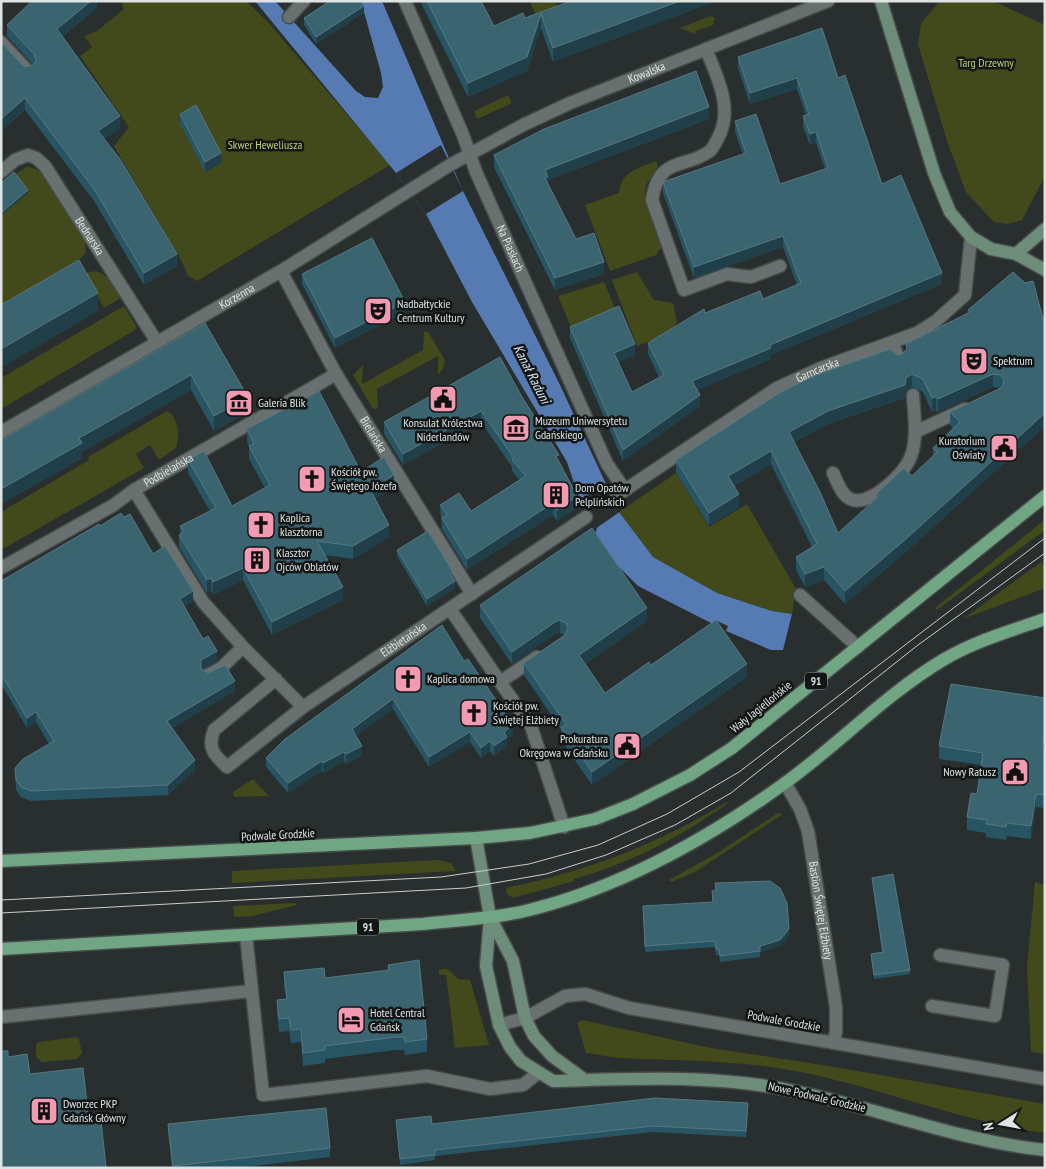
<svg xmlns="http://www.w3.org/2000/svg" width="1046" height="1169" font-family="'PT Sans Narrow',sans-serif">
	<style>
		.green { fill: #424a1b }
		.water { fill: #557bb2 }
		.pier { fill: #282f2e }
		.lines { fill: none; stroke-linecap: round; stroke-linejoin: round }
		.lane-casing { stroke: #474c4b; stroke-width: 15 }
		.street-casing { stroke: #474c4b; stroke-width: 15 }
		.secondary-casing { stroke: #474c4b; stroke-width: 15 }
		.primary-casing { stroke: #474c4b; stroke-width: 15 }
		.lane { stroke: #697170; stroke-width: 12 }
		.street { stroke: #697170; stroke-width: 12 }
		.secondary { stroke: #6d8c7a; stroke-width: 12 }
		.primary { stroke: #70a683; stroke-width: 12 }
		.tram { stroke: #c9cecd; stroke-width: 1 }
		.wall { fill: #285564; fill-rule: evenodd }
		.shaded-wall { fill: #203f48 }
		.building { fill: #3b6471; stroke: #557883; fill-rule: evenodd }
		.labels { text-anchor: middle; stroke-width: 5; stroke-linejoin: round; paint-order: stroke }
		.shield { fill: #131616; stroke: #a2a6a6; stroke-width: 1 }
		.shield-label { font-size: 11px; font-weight: bold; fill: #dfe4e3 }
		.park-label { font-size: 12px; fill: #bed16e; stroke: #131616 }
		.street-label { font-size: 12px; fill: #dfe4e3; stroke: #131616 }
		.poi-label { font-size: 12px; fill: #dfe4e3; stroke: #131616; text-anchor: start }
		.water-label { font-size: 14px; font-style: italic; fill: #d9e4f4; stroke: #131616 }
	</style>
	<rect width="100%" height="100%" fill="#282f2e"/>
	<path class="green" d="M121,1h125l21,20 123,144 -193,116 -9,-5 -6,-14 -68,-116 15,-19 -49,-71 12,-9 -8,-11 13,-5 27,-22z
		M530,1h25l6,17 -24,1z
		M940,1h53l52,24v151l-23,44 -14,4 -14,-2 -28,-30 -18,-48 -30,-100 3,-21z
		M710,16l5,2 -2,7 -17,6 -1,3 -15,-6z
		M508,95l4,8 -35,16 -3,-8z
		M656,161l2,5 -12,19 -1,9 16,54 -5,7 -46,16 -25,-66 34,-12c2,-22 20,-25 37,-32z
		M28,166l13,6 13,17 30,46 2,17 -5,6 -80,49v-91l13,-41z
		M97,271l12,7 13,19 -18,11 -20,-35z
		M637,272l17,28 19,3 4,20 -13,13 -27,10 -25,-66z
		M604,282l13,31 -44,19 -15,-36z
		M124,306l12,20 -1,4 -134,79v-31z
		M424,331l4,1 17,28 -2,9 -5,6v-19l-61,33 1,19 -5,1 -20,-34 10,-10 -1,19 61,-34z
		M167,411c12,6 13,26 9,37l-17,12 -9,-15 -14,9 8,14 -143,82v-38l88,-52 -1,-3z
		M676,473l33,54 38,-23 49,85 -4,25 -20,-3 -55,-18 -64,-36 -34,-45z
		M1043,521l2,9 -108,80 -2,-2z
		M1041,562l2,3 2,-1v24l-82,31z
		M253,779l16,17 -35,1 -1,-5z
		M729,801c-3,5 -11,9 -17,13 -42,29 -89,51 -138,65v2l-61,17 -6,-4 -1,-6c85,-18 149,-43 223,-87z
		M778,813l5,1 -88,58 -24,10 -2,-2 50,-28z
		M438,860l13,3 5,8 -224,12v-12z
		M1035,882l10,3v169l-14,-2 -4,-85z
		M295,903l2,2 -45,11 -18,1 -1,-11z
		M439,969h9l10,10 12,1 19,65 -34,3 -9,-73h-7z
		M582,1020l129,28 118,18 216,38v29c-86,-12 -165,-46 -250,-62 -57,-11 -115,-10 -173,-13 -10,0 -25,-4 -36,-5l-9,-30z
		M76,1037l3,2 3,14 -5,6 -35,3 -6,-5v-12l3,-3z"/>
	<path class="water" d="M255,1h20l81,90 9,6 13,1 5,-11 -2,-14 -20,-72h21l81,190 97,194 59,127 34,45 64,36 55,18 20,3 -9,36h-12l-45,-19 2,-5 -13,-6 -2,4 -75,-38 -29,-29 -14,-21 2,-9 -17,-26 -13,-39 -95,-160 -46,-88 -30,-41z"/>
	<path class="pier" d="M441,145l22,46 -37,23 -30,-41z
		M607,483l14,28 -26,18 -17,-27z"/>
	<g class="lines">
		<defs>
			<path id="lane" d="M289,17l15,-16
				M1,42l27,29
				M706,49c11,28 28,60 12,89 -2,4 -5,10 -8,13 -26,19 -51,4 -58,49l32,90 43,-16 24,3 29,-11
				M893,343l6,17
				M915,432l50,-23
				M833,473c5,10 9,24 20,27 20,4 52,-27 58,-44 7,-19 3,-42 2,-61
				M134,490l69,112 40,45 60,60 -76,60c-13,-12 -20,-19 -13,-37l62,-51
				M800,595l58,52
				M450,609l50,73 37,-25
				M208,675l13,-7 22,-21
				M500,682l31,44 33,101
				M246,935l17,160 164,-19 63,13 33,-4 15,-12
				M932,1006l63,10 8,-51 -63,-10
				M1,1017l250,-26"/>
			<g id="street">
				<path id="s1" d="M405,1l58,134 13,37 131,292 18,26"/>
				<path id="s2" d="M1,172l14,-12 13,-5 8,3 9,8 112,176"/>
				<path id="s3" d="M281,271l55,103 136,220"/>
				<path id="s4" d="M1,432l280,-161 169,-106 73,-40 47,-22 258,-102"/>
				<path id="s5" d="M616,496l161,-108 44,-20 96,-35 19,-12 29,-26 6,-58"/>
				<path id="s6" d="M1,568l111,-62 22,-16 202,-116"/>
				<path id="s7" d="M303,707l283,-190"/>
				<path id="s8" d="M785,783l15,26 8,22 28,176v25l-3,11"/>
				<path d="M499,1025l26,-7 40,-22 20,-2 44,14 416,71"/>
			</g>
			<path id="secondary" d="M881,1l53,172 16,39 21,25 20,12 25,5 29,16
				M1016,254l29,-25
				M476,838l14,79 -4,49 13,59 11,22 11,14 32,20c81,-2 161,-7 241,10 84,17 165,50 251,59
				M490,917l23,44 12,57 9,18 18,20 33,24"/>
			<path id="primary" d="M1,861l475,-23 54,-5 65,-14 38,-15 57,-29 42,-27 313,-252
				M1,949l422,-25c33,-4 66,-5 98,-12 95,-22 185,-72 264,-129 54,-39 101,-89 158,-123 32,-19 67,-29 102,-41"/>
		</defs>
		<use href="#lane" class="lane-casing"/>
		<use href="#street" class="street-casing"/>
		<use href="#secondary" class="secondary-casing"/>
		<use href="#primary" class="primary-casing"/>
		<use href="#lane" class="lane"/>
		<use href="#street" class="street"/>
		<use href="#secondary" class="secondary"/>
		<use href="#primary" class="primary"/>
		<path class="tram" d="M1,900l440,-23 88,-13 69,-19 69,-31 72,-42 306,-234
			M1,913l465,-25 80,-14 60,-19 69,-30 56,-32 187,-148 127,-92"/>
	</g>
	<path class="wall" d="M97,1v7l-35,29 58,91 -16,11 73,127 -33,19 -50,-84 -69,-91 -24,21v-89l21,23 4,2 7,-2 -26,-29v-11z
		M420,1h61l13,25 31,-8 46,-17 -18,61 -12,-34 -14,43 -59,26z
		M364,13l-48,31 -12,-19v-7z
		M738,57l100,21 44,106 60,100 -171,71v4l-74,31 3,16 -77,55 -53,-123v-11l65,28 -17,7 14,30 27,-15 -11,-23v-11l57,-30 58,-14 34,-14 -14,-38 -89,31 -31,-85v-11l80,-28 -8,-22v-11l45,63 45,-15 -9,-26 -6,2 -7,-18v-11l3,-1 -9,-26 -47,15 -12,-36z
		M180,114l41,49 -16,9 -25,-48z
		M709,119l-161,61v5l28,54 28,35 -49,16 -61,-123v-12z
		M302,274l103,38 -70,36 -33,-64z
		M968,310l77,16v100l-139,126 -61,52 -21,-24 -19,7 -9,-17v-13l16,-10 -41,-83 -37,22 5,21 -30,19 -33,-53v-13l221,-105 5,-1 66,-41zM912,387l11,5 9,20 4,-2 2,2 55,-25 7,1 -50,24v13l3,3 -20,20v8l-21,20 -35,17v5l-39,35 -44,-91 34,-18 77,-26 1,-7z
		M205,323l43,89 -34,19 -23,-41 -109,62v6l-81,46v-64z
		M522,397l37,65 18,46 -20,13 -4,-6 -86,55 -25,-41 -2,-24 31,6 48,-31 -7,-9v-4l-31,-45 -78,43 -19,-31v-12z
		M247,429l114,43 33,15 -19,12 14,38 -36,22 -28,-4 18,45 -71,35 -29,-55 -30,15 -2,-5 -4,3 -28,-46v-12l1,-1v-8l30,-15 -22,-38v-13l44,46 33,-18 -16,-29v-12l-2,-5z
		M124,517l69,84 -9,6 33,54 -15,9 33,21 -63,37 23,42 -27,25 -137,6 -10,-4 -5,-7 -1,-22 34,-24 -13,-22 -9,6 -26,-44v-103l99,-55z
		M397,550l56,28 2,10 -28,18 -30,-50z
		M480,605l167,16 -62,43 20,29 46,-28 96,12 -155,108 -31,-45v-11l-37,-54v-12l40,-28 -4,-2 -5,1 -43,30 -32,-46z
		M464,661l49,74 -6,4v7l-13,10 -4,-5 -9,7 -11,-16 -41,25 -36,-58 -37,27 6,20 -16,8 -2,-3 -21,12 -1,-2 -34,22 -22,-26v-9z
		M939,746l106,4v58l-9,-1 -5,32 -24,-3 -1,4 -20,-3v-4l-19,-3v-13l10,-23 5,-29 -43,-6z
		M872,878l38,92v4l-36,5 -3,-25 11,-2z
		M715,883l74,52 -9,11 -20,6v5l-40,5 -1,-7h-3l-1,-8 -70,5 -2,-40 70,-10 -1,-11 3,-1z
		M388,965l39,74v13l-22,3 -1,-5h-8l-71,9v4l-22,3 -2,-24 -10,1 -2,-12 -10,1 -2,-19v-13l9,-1 -2,-14v-13l41,6 63,-7z
		M748,1103l-2,34 -93,-5 -218,24v4l-35,5 -4,-45 36,4z
		M168,1124l162,24v9l-93,11h-65l-4,-35z"/>
	<path class="shaded-wall" d="M91,1h6v7l-40,33v-12z
		M680,1h38l-165,61v-14z
		M364,6v7l-48,31v-7z
		M541,14v14l-14,43 -59,26v-14z
		M797,78v11l-47,15v-11z
		M25,98v12l-24,21v-12z
		M709,107v12l-161,61v9l-3,1v-20z
		M120,116v12l-22,15v-12z
		M816,132v11l-6,2v-11z
		M221,153v10l-16,9v-10z
		M28,190v3l-27,23v-3z
		M783,236v11l-89,31v-11z
		M177,254v12l-33,19v-12z
		M604,262v12l-49,16v-12z
		M942,273v11l-171,71v4l-79,33v-11l78,-36z
		M98,293v18l-97,57v-19z
		M405,302v10l-70,36v-10z
		M635,344v11l-21,9v-11z
		M912,374v13l-6,4 -1,7 -77,26 -39,21v-13l39,-21z
		M993,374v13l-55,25v-13z
		M191,375v15l-109,62v6l-81,46v-15l78,-51z
		M700,395v11l-77,55v-11z
		M248,397v15l-34,19v-15z
		M936,397v13l-4,2v-14z
		M481,411v11l-78,43v-11z
		M1045,413v13l-139,126 -61,52v-13z
		M771,451v13l-43,25v-13z
		M394,475v12l-24,15v-13z
		M739,494v13l-30,19v-13z
		M577,496v12l-20,13v-11z
		M553,503v12l-86,55v-11z
		M389,525v12l-36,22v-13z
		M824,567v13l-19,7v-13z
		M243,568v12l-30,15v-13z
		M211,578v12l-4,3v-13z
		M455,581v7l-28,18v-7z
		M343,587v13l-71,35v-13z
		M193,591v10l-13,8v-10z
		M647,608v13l-68,47v-13z
		M560,620v13l-5,1 -43,30v-12l43,-30z
		M217,651v10l-16,9v-10z
		M747,664v13l-155,108v-13z
		M235,681v10l-68,40v-10z
		M393,699v10l-41,30v-10z
		M36,712v10l-9,6v-10z
		M513,725v10l-6,4v7l-13,10v-10l10,-14z
		M1045,728v13l-3,21v-13z
		M470,732v10l-41,25v-10z
		M490,741v10l-9,7v-10z
		M362,746v10l-16,8v-10z
		M344,752v9l-21,12v-10z
		M195,760v10l-27,25v-10z
		M322,761v10l-34,22v-10z
		M1036,794v13l-5,32v-13z
		M789,929v6l-9,11 -20,6v-6z"/>
	<path class="building" d="M32,1h59l-34,28 63,87 -22,15 22,28 57,95 -33,19 -50,-84 -69,-91 -24,21v-77l21,23 4,2 7,-2 3,-4 -2,-7 -27,-29z
		M330,1h31l3,5 -48,31 -12,-19z
		M427,1h54l13,25 29,-13 2,5 46,-17h109l-127,47 -12,-34 -14,43 -59,26z
		M822,28l16,50 7,-3 37,109 19,-9 41,98 -172,72 1,3 -79,33 8,14 -77,55 -53,-123 49,-21 16,38 -21,9 18,39 32,-17 -16,-32 56,-34 1,4 55,-22 3,8 38,-16 -18,-47 -89,31 -31,-85 83,-29 -11,-32 21,-7 24,70 48,-16 -12,-36 -6,2 -7,-18 6,-2 -12,-36 -47,15 -12,-36z
		M696,71l13,36 -164,63 3,7 -3,1 31,61 18,-6 10,29 -49,16 -61,-123 50,-26z
		M196,105l25,48 -16,9 -25,-48z
		M14,172l14,18 -27,23v-30z
		M372,238l33,64 -70,36 -33,-64z
		M79,260l19,33 -97,56v-44z
		M1013,272l12,11 8,-2 12,45v87l-139,126 -61,52 -21,-24 -19,7 -9,-17 21,-13 -46,-93 -43,25 11,18 -30,19 -33,-53 105,-68 35,-17 74,-26 7,6 5,-1 5,-5 -1,-5 64,-32 -2,-2zM912,374l11,5 9,19 4,-1 2,2 55,-25 7,1 4,4 -1,7 -4,3 -49,23 10,10 -27,26 4,4 -25,24 -8,-8 -27,25 2,3 -41,37 -18,-41 -31,-60 39,-21 77,-26 1,-7z
		M205,323l43,74 -34,19 -23,-41 -112,63 3,5 -81,46v-49z
		M500,357l22,40 37,58 -3,1 21,40 -20,14 -4,-7 -86,56 -25,-41 5,-3 -7,-10 19,-12 12,18 55,-35 -14,-16 2,-2 -33,-47 -78,43 -19,-32z
		M319,391l42,81 23,-15 10,18 -24,14 19,36 -36,21 -36,-5 26,46 -71,35 -29,-54 -30,14 -2,-4 -4,2 -28,-45 5,-3 -4,-6 36,-18 -28,-48 16,-9 28,55 38,-21 -21,-39 5,-2 -7,-15z
		M121,513l3,4 6,-3 23,40 12,-8 28,45 -13,8 23,40 5,-3 9,15 -16,9v9l7,4 17,-8 10,16 -68,40 28,39 -27,25 -137,6 -10,-4 -5,-7 -1,-12 8,-9 31,-18 -18,-29 -9,6 -26,-44v-93l98,-57 1,2z
		M592,528l55,80 -68,47 26,38 44,-31 2,3 65,-45 31,44 -155,108 -31,-44 5,-4 -42,-61 41,-28 3,-7 -2,-5 -6,-3 -5,2 -43,30 -32,-47z
		M428,531l25,41 -3,2 5,7 -28,18 -30,-49z
		M442,625l22,36 4,-2 45,66 -9,7 3,5 -13,9 -4,-5 -9,7 -11,-16 -41,25 -36,-58 -41,30 10,17 -16,8 -2,-2 -21,11 -1,-2 -34,22 -22,-25 19,-19z
		M951,684l94,14v30l-3,21 3,1v45l-9,-1 -5,32 -24,-3 -1,4 -20,-3 1,-4 -20,-3 4,-24 6,1 6,-41 -44,-7z
		M893,874l17,96 -36,5 -3,-21 12,-2 -11,-74z
		M770,881l10,7 7,15 2,26 -9,11 -20,6v5l-40,5 -1,-7h-3l-1,-8 -70,5 -2,-40 70,-4 -1,-11 4,-1 -1,-7z
		M419,960l8,79 -22,3 -1,-5h-8l-71,9v4l-22,3 -2,-24 -10,1 -2,-12 -10,1 -2,-19 10,-1 -3,-27 40,-4 1,10 64,-8 -1,-5z
		M1,1051h7v6l19,-3 3,20 53,-6 6,54 12,-1 5,46 -7,1h-98z
		M655,1098l93,5 -2,28 -93,-5 -218,24v5l-35,4 -4,-39 35,-4 1,8z
		M326,1108l4,40 -157,18 -5,-42z"/>
	<defs>
		<symbol id="theatre-square" viewBox="-11 -11 22 22"><rect x="-9" y="-9" width="18" height="18" rx="4" fill="#f19ab1" stroke="#131616"/><path d="M-5-5.5Q0-4 5-5.5V0Q5 5 0 6Q-5 5-5 0ZM-3.3-2.5H-1v1.5H-3.3ZM1-2.5H3.3v1.5H1ZM-2.8 1Q0 5.5 2.8 1Z" fill="#111"/></symbol>
		<symbol id="civic-square" viewBox="-11 -11 22 22"><rect x="-9" y="-9" width="18" height="18" rx="4" fill="#f19ab1" stroke="#131616"/><path d="M-.6-6.5H3V-4.5H.6V-3L4-1V1h2V6H-6V1h2V-1L-.6-3ZM-1.2 2.5V6h2.4V2.5Z" fill="#111"/></symbol>
		<symbol id="museum-square" viewBox="-11 -11 22 22"><rect x="-9" y="-9" width="18" height="18" rx="4" fill="#f19ab1" stroke="#131616"/><path d="M0-6L6-3V-2H-6V-3ZM-5-1h2V3h-2ZM-1-1h2V3h-2ZM3-1h2V3H3ZM-6 4H6V6H-6Z" fill="#111"/></symbol>
		<symbol id="church-square" viewBox="-11 -11 22 22"><rect x="-9" y="-9" width="18" height="18" rx="4" fill="#f19ab1" stroke="#131616"/><path d="M-1.2-6h2.4v3.5h3.3v2.4h-3.3V6h-2.4V-.1h-3.3v-2.4h3.3Z" fill="#111"/></symbol>
		<symbol id="building-square" viewBox="-11 -11 22 22"><rect x="-9" y="-9" width="18" height="18" rx="4" fill="#f19ab1" stroke="#131616"/><path d="M-4-6H4V6H1V3H-1V6H-4ZM-2.5-4.3h1.7v1.8h-1.7ZM.8-4.3h1.7v1.8H.8ZM-2.5-1h1.7V.8h-1.7ZM.8-1h1.7V.8H.8Z" fill="#111"/></symbol>
		<symbol id="hotel-square" viewBox="-11 -11 22 22"><rect x="-9" y="-9" width="18" height="18" rx="4" fill="#f19ab1" stroke="#131616"/><path d="M-6-4.5h1.5V1H6V5H4.5V3h-9V5H-6ZM-4 0a1.8 1.8 0 1 1 3.6 0ZM.5 0V-2.5h3Q6-2.5 6 0Z" fill="#111"/></symbol>
	</defs>
	<g fill-rule="evenodd">
		<use href="#theatre-square" x="362" y="295" width="32" height="32"/>
		<use href="#theatre-square" x="958" y="345" width="32" height="32"/>
		<use href="#civic-square" x="427" y="383" width="32" height="32"/>
		<use href="#museum-square" x="223" y="387" width="32" height="32"/>
		<use href="#museum-square" x="500" y="412" width="32" height="32"/>
		<use href="#civic-square" x="988" y="432" width="32" height="32"/>
		<use href="#church-square" x="296" y="463" width="32" height="32"/>
		<use href="#building-square" x="540" y="479" width="32" height="32"/>
		<use href="#church-square" x="245" y="509" width="32" height="32"/>
		<use href="#building-square" x="241" y="544" width="32" height="32"/>
		<use href="#church-square" x="392" y="663" width="32" height="32"/>
		<use href="#church-square" x="458" y="697" width="32" height="32"/>
		<use href="#civic-square" x="611" y="730" width="32" height="32"/>
		<use href="#civic-square" x="999" y="756" width="32" height="32"/>
		<use href="#hotel-square" x="335" y="1004" width="32" height="32"/>
		<use href="#building-square" x="28" y="1095" width="32" height="32"/>
	</g>
	<g class="labels">
		<g class="shield">
			<rect x="805" y="672.5" width="22" height="17" rx="4"/>
			<rect x="357" y="918.5" width="22" height="17" rx="4"/>
		</g>
		<g class="shield-label">
			<text x="816" y="685">91</text>
			<text x="368" y="931">91</text>
		</g>
		<g class="park-label">
			<text x="986" y="67">Targ Drzewny</text>
			<text x="265" y="149">Skwer Heweliusza</text>
		</g>
		<g class="street-label">
			<text dy="4" stroke="none"><textPath href="#s4" startOffset="740">Kowalska</textPath></text>
			<text dy="4" stroke="none"><textPath href="#s2" startOffset="136">Bednarska</textPath></text>
			<text dy="4" stroke="none"><textPath href="#s1" startOffset="269">Na Piaskach</textPath></text>
			<text dy="4" stroke="none"><textPath href="#s4" startOffset="272">Korzenna</textPath></text>
			<text dy="4" stroke="none"><textPath href="#s5" startOffset="238">Garncarska</textPath></text>
			<text dy="4" stroke="none"><textPath href="#s3" startOffset="188">Bielańska</textPath></text>
			<text dy="4" stroke="none"><textPath href="#s6" startOffset="194">Podbielańska</textPath></text>
			<text dy="4" stroke="none"><textPath href="#s7" startOffset="121">Elżbietańska</textPath></text>
			<text transform="translate(761 707) rotate(-39)" y="4">Wały Jagiellońskie</text>
			<text transform="translate(278 835) rotate(-3)" y="4">Podwale Grodzkie</text>
			<text dy="4" stroke="none"><textPath href="#s8" startOffset="134">Bastion Świętej Elżbiety</textPath></text>
			<text transform="translate(784 1021) rotate(10)" y="4">Podwale Grodzkie</text>
			<text transform="translate(817 1097) rotate(13)" y="4">Nowe Podwale Grodzkie</text>
		</g>
		<g class="poi-label">
			<text x="397" y="308">Nadbałtyckie<tspan x="397" dy="14">Centrum Kultury</tspan></text>
			<text x="993" y="365">Spektrum</text>
			<text x="258" y="407">Galeria Blik</text>
			<text x="535" y="425">Muzeum Uniwersytetu<tspan x="535" dy="14">Gdańskiego</tspan></text>
			<text x="443" y="427" text-anchor="middle">Konsulat Królestwa<tspan x="443" dy="14">Niderlandów</tspan></text>
			<text x="985" y="445" text-anchor="end">Kuratorium<tspan x="985" dy="14">Oświaty</tspan></text>
			<text x="331" y="476">Kościół pw.<tspan x="331" dy="14">Świętego Józefa</tspan></text>
			<text x="575" y="492">Dom Opatów<tspan x="575" dy="14">Pelplińskich</tspan></text>
			<text x="280" y="522">Kaplica<tspan x="280" dy="14">klasztorna</tspan></text>
			<text x="276" y="557">Klasztor<tspan x="276" dy="14">Ojców Oblatów</tspan></text>
			<text x="427" y="683">Kaplica domowa</text>
			<text x="493" y="710">Kościół pw.<tspan x="493" dy="14">Świętej Elżbiety</tspan></text>
			<text x="608" y="743" text-anchor="end">Prokuratura<tspan x="608" dy="14">Okręgowa w Gdańsku</tspan></text>
			<text x="996" y="776" text-anchor="end">Nowy Ratusz</text>
			<text x="370" y="1017">Hotel Central<tspan x="370" dy="14">Gdańsk</tspan></text>
			<text x="63" y="1108">Dworzec PKP<tspan x="63" dy="14">Gdańsk Główny</tspan></text>
		</g>
		<g class="water-label">
			<text transform="translate(532 374) rotate(63)" y="5">Kanał Raduni</text>
		</g>
	</g>
	<rect width="1046" height="1169" fill="none" stroke="#dfe4e3" stroke-width="5"/>
	<g transform="translate(1001 1124) rotate(259)" stroke="#131616" stroke-width="4" paint-order="stroke">
	<path d="M0-4L9 19L0 12L-9 19Z" fill="#dfe4e3"/>
	<text y="-8" font-size="14" font-weight="bold" text-anchor="middle" fill="#dfe4e3">N</text>
	</g>
</svg>
